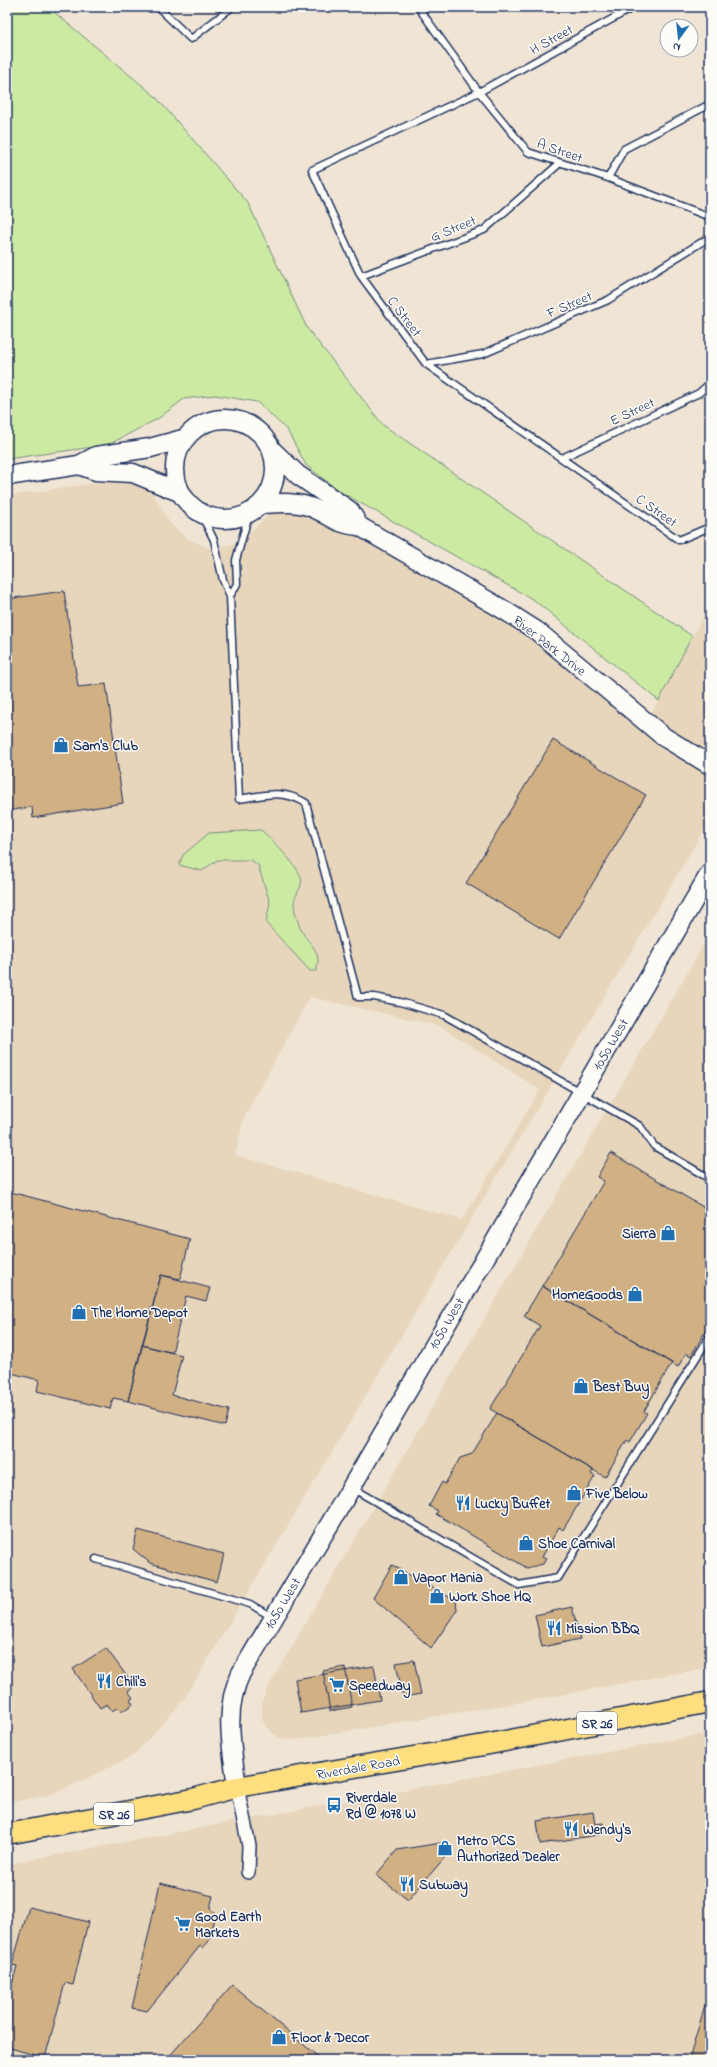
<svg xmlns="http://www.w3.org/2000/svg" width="717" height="2067" font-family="'Indie Flower',sans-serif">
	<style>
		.built { fill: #e7d5bc; fill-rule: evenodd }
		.green { fill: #cdeaa2; stroke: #748c80 }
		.building { fill: #d1b084; stroke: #1b2f5e }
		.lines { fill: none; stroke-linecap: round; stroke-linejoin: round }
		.lane-casing { stroke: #1b2f5e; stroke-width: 9 }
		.street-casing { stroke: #1b2f5e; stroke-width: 16 }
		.secondary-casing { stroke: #1b2f5e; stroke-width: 21 }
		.primary-casing { stroke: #1b2f5e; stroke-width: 23 }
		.lane { stroke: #fdfcf7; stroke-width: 6 }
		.street { stroke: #fdfcf7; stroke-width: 13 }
		.secondary { stroke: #fdfcf7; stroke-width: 18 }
		.primary { stroke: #fedf80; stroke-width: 20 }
		.labels { text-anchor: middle; stroke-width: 3; stroke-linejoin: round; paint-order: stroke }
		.shield { fill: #fdfcf7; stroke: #5f6c8c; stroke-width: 1 }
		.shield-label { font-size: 13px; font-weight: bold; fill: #1b2f5e }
		.street-label { font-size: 14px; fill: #1b2f5e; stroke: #fdfcf7 }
		.poi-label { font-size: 14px; font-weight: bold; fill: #1b2f5e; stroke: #fdfcf7; text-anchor: start }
	</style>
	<rect width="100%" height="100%" fill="#f0e5d4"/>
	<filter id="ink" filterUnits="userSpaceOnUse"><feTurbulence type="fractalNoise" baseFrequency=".025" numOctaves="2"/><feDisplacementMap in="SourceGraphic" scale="8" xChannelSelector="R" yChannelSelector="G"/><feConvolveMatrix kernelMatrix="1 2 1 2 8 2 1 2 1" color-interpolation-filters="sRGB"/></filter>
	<g filter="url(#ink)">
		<path class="built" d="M117,480l21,4 15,10 17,29 18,16 23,10 26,-6 29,-25 9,-21 55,22 190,112 125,95 65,-122v216l-527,881 -50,55 -79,38 -47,9v-1307zM277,844l24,45 -7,14 5,24 15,19 -33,-6 -15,-17 4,-20 -12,-38 -8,-5h-33zM310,997l130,29 100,64 -78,130 -227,-65 9,-38z
			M710,934v733l-171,32 -244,41 -15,-2 -13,-10 -5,-9v-17l5,-13z
			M710,1733v327h-703v-196z"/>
		<path class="green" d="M7,7h41l107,89 93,107 59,125 76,97 309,211 -33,65 -125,-101 -195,-109 -33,-26 -19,-35 -30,-28 -42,-7 -31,4 -25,19 -51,27 -101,14z
			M261,830c10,9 36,35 40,47 3,11 -7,17 -7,27 0,6 3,15 5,21 6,18 25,23 17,46h-6l-44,-48 4,-20 -12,-38 -8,-5h-33l-15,11 -23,-6 4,-10 26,-22z"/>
		<path class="building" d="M64,591l14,96 28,-3 17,119 -90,15 -1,-11 -25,4v-212z
			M553,740l93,55 -87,144 -93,-56z
			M611,1153l99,58v112l-19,33 -5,-3 -8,14 -136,-81 62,-105 -7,-4z
			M7,1191l183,48 -10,40 -19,-4 -33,126 -15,-3 -3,11 -73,-18 2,-11 -32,-8z
			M161,1275l49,13 -4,13 -20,-5 -14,57 -30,-8z
			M542,1286l130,77 -28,48 3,2 -17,29 -3,-2 -22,37 -115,-68 50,-83 -16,-10z
			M142,1345l40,10 -10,40 57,15 -4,16 -97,-25z
			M497,1413l96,57 -2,4 4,2 -32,54 -4,-3 -17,30 4,2 -3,5 -16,4 -91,-54 2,-3 -9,-5 13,-24 3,2 15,-26 12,-4z
			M138,1530l86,24 -7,28 -67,-19 -17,-14z
			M392,1565l64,36 1,9 -26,38 -58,-50z
			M572,1607l8,32 -38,8 -7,-32z
			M106,1648l28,38 -6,5 5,7 -3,2 3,4 -12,8 -4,-4 -5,3 -5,-7 -7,4 -27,-39z
			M414,1660l7,34 -18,3 -7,-34z
			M374,1666l6,34 -79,13 -6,-34z
			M345,1667l7,40 -22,4 -7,-40z
			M593,1812l2,12 8,-1 1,11 -64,10 -3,-23z
			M441,1843l11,6 -44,51 -32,-25 21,-25z
			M160,1883l53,13 -3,12 5,5 -6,28 -6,7 -3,-2 -53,65 -15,-3z
			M29,1907l59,15 -15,63 -8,-2 -20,75 -38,-11v-44l10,-37 -5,-1z
			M232,1985l90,75h-156z
			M710,1989v71h-21l5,-18z"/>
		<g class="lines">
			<defs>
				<path id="lane" d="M158,7l33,32 41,-32
					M418,7l61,85 49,60 80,26 102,39
					M634,7l-155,85 -167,78 49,106 65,88 253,176 31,-13
					M608,178l16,-29 86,-45
					M361,276l123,-46 76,-67
					M426,364l57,-10 125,-54 102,-63
					M562,458l137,-65 11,-10
					M201,514l13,26 9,40 7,16 9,203c26,-4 43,-10 67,4l52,194h16l26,5 44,13 196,111 14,20 56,33
					M230,596l7,-12 -1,-24 13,-46
					M352,1488l167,97 39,-7 152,-242
					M96,1559l154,45 22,13"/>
				<path id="street" d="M237,1787l12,59 -1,26"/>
				<path id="secondary" d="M175 469a50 50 0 1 1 100 0a50 50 0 1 1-100 0Z
					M272,450l26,25 52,36 9,15
					M79,465l17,6 37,2 46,19
					M7,476l72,-11 17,-9 54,-8 33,-9
					M261,504c18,-1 35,-3 52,4 19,8 23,16 46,18l145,84 33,21 127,106 46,28
					M237,1787c-5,-39 -14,-77 4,-114l100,-168 369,-632"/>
				<path id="primary" d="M7,1834l186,-35 44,-12 247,-42 226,-43"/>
			</defs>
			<use href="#lane" class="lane-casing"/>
			<use href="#street" class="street-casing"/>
			<use href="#secondary" class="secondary-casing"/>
			<use href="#primary" class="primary-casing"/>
			<use href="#lane" class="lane"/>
			<use href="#street" class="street"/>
			<use href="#secondary" class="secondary"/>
			<use href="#primary" class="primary"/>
		</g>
	</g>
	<defs>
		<symbol id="shop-bare" viewBox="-9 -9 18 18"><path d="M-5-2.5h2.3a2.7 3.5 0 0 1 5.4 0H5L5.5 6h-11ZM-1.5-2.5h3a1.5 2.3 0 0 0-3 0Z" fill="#1f6fb2" stroke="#fdfcf7" stroke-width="2.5" paint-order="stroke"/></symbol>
		<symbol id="restaurant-bare" viewBox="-9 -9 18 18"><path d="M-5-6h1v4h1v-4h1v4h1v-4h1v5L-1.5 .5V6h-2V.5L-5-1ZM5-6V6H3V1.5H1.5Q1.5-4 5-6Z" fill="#1f6fb2" stroke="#fdfcf7" stroke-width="2.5" paint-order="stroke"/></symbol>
		<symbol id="supermarket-bare" viewBox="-9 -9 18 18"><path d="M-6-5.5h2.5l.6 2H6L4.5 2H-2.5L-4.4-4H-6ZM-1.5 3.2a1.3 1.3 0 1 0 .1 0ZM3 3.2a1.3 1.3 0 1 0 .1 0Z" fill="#1f6fb2" stroke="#fdfcf7" stroke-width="2.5" paint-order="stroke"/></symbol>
		<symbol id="bus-bare" viewBox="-9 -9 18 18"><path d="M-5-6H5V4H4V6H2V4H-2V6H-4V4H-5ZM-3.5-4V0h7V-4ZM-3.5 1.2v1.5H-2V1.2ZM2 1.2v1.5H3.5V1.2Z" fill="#1f6fb2" stroke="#fdfcf7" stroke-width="2.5" paint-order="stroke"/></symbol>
	</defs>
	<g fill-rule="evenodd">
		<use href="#shop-bare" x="50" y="734" width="22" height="22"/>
		<use href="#shop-bare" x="657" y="1222" width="22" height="22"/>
		<use href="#shop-bare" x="624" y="1283" width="22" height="22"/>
		<use href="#shop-bare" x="68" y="1301" width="22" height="22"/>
		<use href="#shop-bare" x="570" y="1375" width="22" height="22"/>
		<use href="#shop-bare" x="563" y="1482" width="22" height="22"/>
		<use href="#restaurant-bare" x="452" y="1492" width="22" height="22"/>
		<use href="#shop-bare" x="515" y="1532" width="22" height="22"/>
		<use href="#shop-bare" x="390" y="1566" width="22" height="22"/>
		<use href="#shop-bare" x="426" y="1585" width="22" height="22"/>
		<use href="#restaurant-bare" x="543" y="1617" width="22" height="22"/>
		<use href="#restaurant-bare" x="93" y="1670" width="22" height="22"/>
		<use href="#supermarket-bare" x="326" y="1674" width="22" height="22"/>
		<use href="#bus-bare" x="323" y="1794" width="22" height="22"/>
		<use href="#restaurant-bare" x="560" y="1818" width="22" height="22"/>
		<use href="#shop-bare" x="434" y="1837" width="22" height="22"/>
		<use href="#restaurant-bare" x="396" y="1873" width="22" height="22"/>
		<use href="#supermarket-bare" x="172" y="1913" width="22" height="22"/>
		<use href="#shop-bare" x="268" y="2026" width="22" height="22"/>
	</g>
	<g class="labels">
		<g class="shield">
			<rect x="577" y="1712" width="40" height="22" rx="3"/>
			<rect x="94" y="1803" width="40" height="22" rx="3"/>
		</g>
		<g class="shield-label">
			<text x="597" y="1728">SR 26</text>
			<text x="114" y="1819">SR 26</text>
		</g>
		<g class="street-label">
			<text transform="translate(551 39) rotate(-29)" y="5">H Street</text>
			<text transform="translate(560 150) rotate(19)" y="5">A Street</text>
			<text transform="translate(453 228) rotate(-22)" y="5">G Street</text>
			<text transform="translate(569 304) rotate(-23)" y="5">F Street</text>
			<text transform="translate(405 316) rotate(53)" y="5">C Street</text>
			<text transform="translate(632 411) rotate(-25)" y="5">E Street</text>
			<text transform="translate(657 510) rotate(35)" y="5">C Street</text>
			<text transform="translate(550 645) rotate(38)" y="5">River Park Drive</text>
			<text transform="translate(610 1044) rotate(-60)" y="5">1050 West</text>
			<text transform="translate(446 1323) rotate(-60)" y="5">1050 West</text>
			<text transform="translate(282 1603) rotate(-59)" y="5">1050 West</text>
			<text transform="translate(358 1767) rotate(-10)" y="5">Riverdale Road</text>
		</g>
		<g class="poi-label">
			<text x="73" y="750">Sam's Club</text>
			<text x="656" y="1238" text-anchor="end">Sierra</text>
			<text x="623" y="1299" text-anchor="end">HomeGoods</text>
			<text x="91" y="1317">The Home Depot</text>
			<text x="593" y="1391">Best Buy</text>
			<text x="586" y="1498">Five Below</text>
			<text x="475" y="1508">Lucky Buffet</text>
			<text x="538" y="1548">Shoe Carnival</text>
			<text x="413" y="1582">Vapor Mania</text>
			<text x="449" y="1601">Work Shoe HQ</text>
			<text x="566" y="1633">Mission BBQ</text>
			<text x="116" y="1686">Chili's</text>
			<text x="349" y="1690">Speedway</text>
			<text x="346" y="1802">Riverdale<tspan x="346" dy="16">Rd @ 1078 W</tspan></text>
			<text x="583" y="1834">Wendy's</text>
			<text x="457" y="1845">Metro PCS<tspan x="457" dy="16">Authorized Dealer</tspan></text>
			<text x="419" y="1889">Subway</text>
			<text x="195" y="1921">Good Earth<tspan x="195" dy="16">Markets</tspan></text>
			<text x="291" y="2042">Floor &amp; Decor</text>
		</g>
	</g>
	<rect width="717" height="2067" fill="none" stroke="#fdfcf7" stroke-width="24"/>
	<rect x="12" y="12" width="693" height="2043" fill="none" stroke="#1b2f5e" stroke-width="1.5" filter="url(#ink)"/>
	<g transform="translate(679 38) rotate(195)"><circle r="19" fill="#fdfcf7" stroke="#a3aaba"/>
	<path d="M0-3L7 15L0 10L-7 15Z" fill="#1f6fb2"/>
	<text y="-6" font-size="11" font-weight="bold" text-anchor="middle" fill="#1b2f5e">N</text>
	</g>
</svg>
